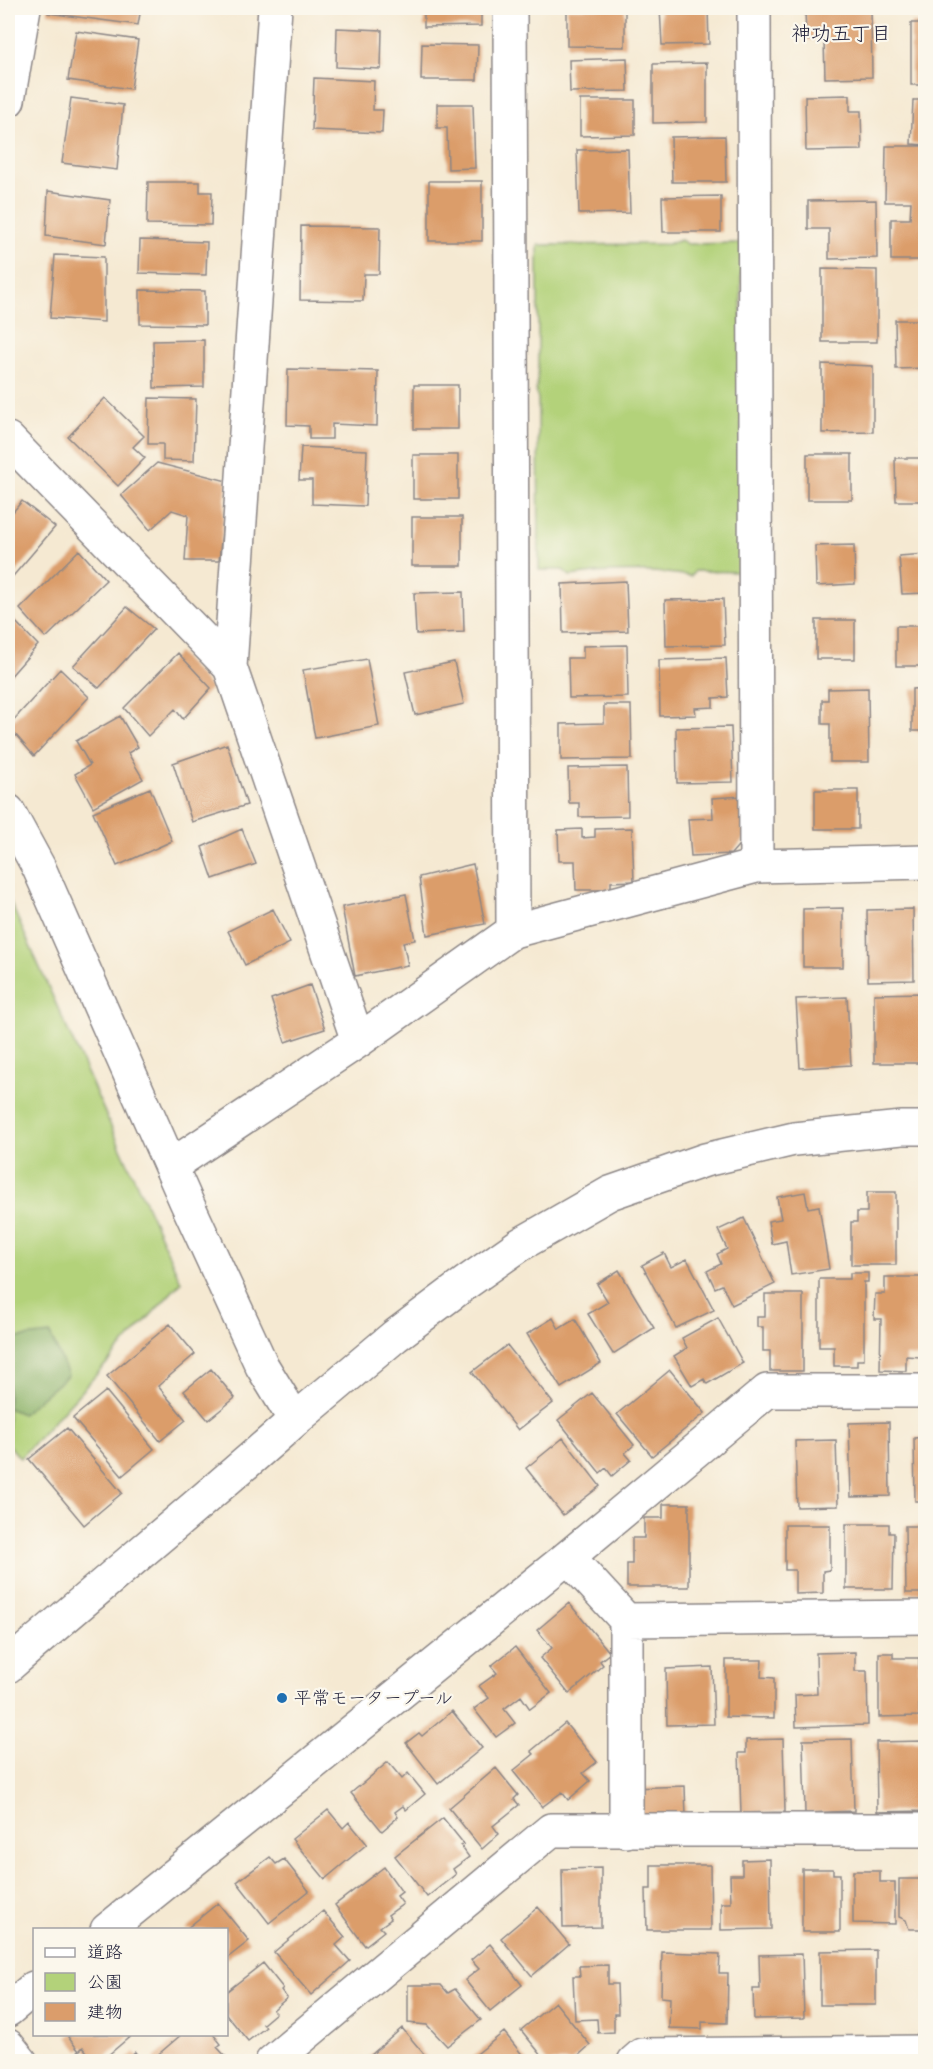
<svg xmlns="http://www.w3.org/2000/svg" width="933" height="2069" font-family="Mali,'Klee One',sans-serif">
	<style>
		.green { fill: #b3d27a; stroke: #6a7a5a; stroke-width: 1.5 }
		.forest { fill: #8eb46a; stroke: #586b52; stroke-width: 1.5 }
		.building { fill: #db9d6b }
		.lines { fill: none; stroke-linecap: round; stroke-linejoin: round }
		.minor-casing { stroke: #8c8686; stroke-width: 36 }
		.minor { stroke: #fff; stroke-width: 33 }
		.poi-dot { fill: #1f6fb2; stroke: #fbf7ec; stroke-width: 2 }
		.labels { text-anchor: middle; stroke-width: 4.5; stroke-linejoin: round; paint-order: stroke }
		.poi-label { font-size: 18px; fill: #22223b; stroke: #fbf7ec; text-anchor: start }
		.neighbourhood-label { font-size: 20px; fill: #22223b; stroke: #fbf7ec }
	</style>
	<rect width="100%" height="100%" fill="#fbf7ec"/>
	<filter id="ink" filterUnits="userSpaceOnUse"><feTurbulence type="fractalNoise" baseFrequency=".0167" numOctaves="2"/><feDisplacementMap in="SourceGraphic" scale="12" xChannelSelector="R" yChannelSelector="G"/><feConvolveMatrix kernelMatrix="1 2 1 2 8 2 1 2 1" color-interpolation-filters="sRGB"/></filter>
	<filter id="wash" filterUnits="userSpaceOnUse"><feTurbulence type="fractalNoise" baseFrequency=".008" numOctaves="4" result="noise"/><feDisplacementMap in="SourceGraphic" scale="24" xChannelSelector="R" yChannelSelector="G"/><feGaussianBlur stdDeviation="1.35" result="paint"/><feColorMatrix in="noise" values="0 0 0 0 0 0 0 0 0 0 0 0 0 0 0 0 0 1.4 0 .05"/><feComposite in="paint" operator="in"/></filter>
	<g filter="url(#wash)">
		<rect width="100%" height="100%" fill="#f5e9d2"/>
		<path class="green" d="M681,240l6,4 54,-1 1,329 -47,-1 -4,5c-41,-6 -80,-6 -121,0l-7,-6h-24l-1,-171 -2,-7 2,-22v-125l130,-1z
			M8,897l173,385 -161,176 -12,-14z"/>
		<path class="forest" d="M50,1334l18,41 -46,39 -14,-6v-69z"/>
		<g id="blocks">
			<path class="building" d="M48,8h93l-3,17 -90,-12z
				M327,8h56l-1,4 -55,-2z
				M424,8h57v18l-57,1z
				M567,8h58v39l-58,-1z
				M660,8h48l1,36 -47,1z
				M805,8h66l1,69 -47,1 -1,-38h-18z
				M911,23h15v62h-15z
				M337,28l45,2 -1,39 -45,-2z
				M76,31l62,9 -7,49 -63,-9z
				M422,44l56,1 -1,35h-56z
				M627,58l1,33 -58,1 -1,-32z
				M707,63v59l-54,1v-59z
				M314,78l60,3 -1,29h10l-1,23 -70,-3z
				M850,95v16h11l1,39 -56,1 -1,-55z
				M71,98l52,7 -6,65 -55,-7z
				M580,100h55v35l-55,1z
				M913,100h13v45l-15,-1z
				M437,104h36l2,64 -27,1 -1,-41h-10z
				M725,136l1,46h-54l-1,-45z
				M886,146h40v114h-35v-41h19l1,-17h-26z
				M628,149l2,64 -51,1 -2,-64z
				M429,181h53v60h-53z
				M148,182h52v10h12l-1,33 -64,-1z
				M48,191l62,9 -4,44 -60,-8z
				M721,196v36h-58l-1,-35z
				M876,200l1,58 -48,1v-30h-21v-28z
				M301,226l79,1 -1,47h-15l-1,27 -63,-1z
				M140,240l67,2 -1,33 -67,-2z
				M55,255l49,2v65l-54,-4z
				M822,269l55,1v72h-55z
				M140,290l65,1v34l-65,-1z
				M895,320h31v48l-30,1z
				M204,340v47l-50,1 -1,-47z
				M822,364l51,2v66l-51,1z
				M288,369l90,2 -1,55 -45,-2v15h-23v-13l-22,-1z
				M414,385h44v44h-44z
				M105,398l39,38 -11,11 12,11 -27,28 -50,-49z
				M149,398l47,1 -2,62 -31,-1v-16h-15z
				M301,447l66,3 -2,56 -53,-2v-24h-13z
				M807,454h45v46h-45z
				M413,455h45v44h-45z
				M895,458h31v43h-30z
				M157,463l70,18 -8,80h-34l3,-46 -16,-5 -22,20 -29,-35z
				M22,501l33,26 -47,55v-64z
				M412,517h50v49h-50z
				M854,545l1,39 -39,2 -1,-40z
				M79,550l27,30 -60,58 -26,-29z
				M926,554v39l-24,1 -3,-38z
				M626,581l2,50 -65,2 -1,-49z
				M463,592l1,40 -48,2 -2,-41z
				M723,599l2,46 -59,1 -1,-46z
				M127,607l27,22 -55,59 -26,-22z
				M12,618l26,27 -30,34v-55z
				M816,620h39v39h-39z
				M896,626h30v40h-30z
				M627,645l1,52 -59,1 -1,-40h15v-12z
				M178,653l33,35 -28,31 -8,-10 -27,27 -24,-28z
				M726,658l2,39 -15,1v9l-18,1 1,7 -36,1 -1,-56z
				M367,659l12,67 -64,12 -12,-68z
				M454,662l10,42 -49,11 -10,-43z
				M60,669l29,28 -55,59 -26,-30z
				M868,688l1,74h-39v-38h-8v-24h6v-11z
				M926,688v43h-14v-42z
				M604,705h27l1,54 -71,1v-36l43,-1z
				M120,716l18,31 -10,6 15,26 -50,28 -18,-33 15,-9 -14,-24z
				M731,727l2,55 -56,1 -1,-55z
				M227,744l20,61 -55,17 -19,-59z
				M627,767l1,49 -49,1v-14h-10l-1,-35z
				M150,788l22,53 -55,25 -24,-54z
				M815,790h43v39h-43z
				M743,796l1,43 -13,15 -40,2 -3,-37 25,-1 -1,-20z
				M632,828l2,53 -23,1v8h-35l-1,-29h-16l-1,-31 24,-1v9l13,-1v-8z
				M242,829l14,35 -43,15 -11,-32z
				M473,864l12,60 -58,11 -8,-58z
				M406,894l9,46 -12,2 5,23 -53,11 -13,-69z
				M843,908v59h-40v-58z
				M273,909l17,34 -45,22 -17,-34z
				M913,909l1,71 -46,1 -1,-71z
				M310,985l15,44 -40,13 -14,-43z
				M924,993v70h-50v-69z
				M847,997l4,68 -51,3 -4,-69z
				M805,1192l3,16 11,-2 10,63 -38,6 -5,-34 -14,3 -4,-23 13,-2 -4,-22z
				M867,1192h29v73h-45v-43h6v-10h10z
				M744,1218l31,66 -43,21 -10,-20 -7,3 -8,-17 14,-7 -4,-10 10,-5 -9,-19z
				M664,1253l7,14 16,-8 27,51 -38,18 -34,-63z
				M619,1270l35,58 -41,26 -25,-40 20,-12 -11,-18z
				M850,1273h18v9h-4v78h-7v6h-23v-19h-15v-68h31z
				M885,1277h36l-1,80 -14,-1v15l-26,-1 1,-51h-7l1,-25h10z
				M765,1294h38v77h-33v-20h-7v-24h-6v-10h8z
				M553,1318l6,11 16,-10 26,44 -40,25 -34,-54z
				M718,1318l25,45 -36,21 -3,-5 -12,7 -18,-30 13,-8 -5,-10z
				M170,1324l25,30 -37,32 28,34 -26,21 -53,-65z
				M507,1345l46,58 -35,27 -46,-58z
				M211,1369l24,29 -27,22 -24,-29z
				M670,1370l35,43 -53,43 -35,-42z
				M106,1391l48,58 -32,27 -49,-58z
				M592,1393l42,52 -9,8 6,7 -19,16 -6,-8 -6,5 -42,-53z
				M889,1422l1,74 -39,1 -2,-74z
				M67,1428l55,65 -38,32 -55,-66z
				M926,1437v64h-11l-1,-63z
				M563,1438l37,48 -37,29 -37,-47z
				M836,1440l2,66 -41,1 -2,-66z
				M663,1504h26v83h-62v-23h5v-26h12v-20h19z
				M846,1524h43v9h5l-1,56h-47z
				M785,1525h45v45l-7,1v22l-28,1v-24h-10z
				M905,1526h21v67h-20z
				M569,1603l41,50 -10,8 3,4 -34,29 -29,-36 12,-10 -15,-18z
				M515,1647l36,46 -21,16 -9,-13 -17,13 11,14 -19,14 -22,-28 15,-11 -10,-12 18,-13 -6,-7z
				M855,1652v19h12l1,54 -72,2 -1,-32 22,-1 -1,-41z
				M879,1653h14v5h26v58l-40,1z
				M726,1660h36l-1,17 13,1v40l-48,-1z
				M712,1667l2,57 -47,1 -1,-56z
				M452,1711l30,37 -44,36 -32,-41 13,-10 3,3z
				M565,1723l32,39 -14,11 7,8 -22,19 -6,-8 -20,15 -29,-36 21,-17 -3,-3z
				M783,1739l2,73 -44,1 -2,-60h7v-13z
				M852,1739l2,72 -49,2 -2,-73z
				M924,1741l1,70 -48,1 -1,-70z
				M388,1762l14,17 6,-6 17,21 -19,16 -3,-4 -8,6 3,5 -16,14 -31,-38z
				M496,1768l22,27 -4,4 5,6 -26,21 6,8 -17,15 -33,-41z
				M685,1786l1,32 -53,1 -1,-31z
				M328,1810l15,18 6,-6 18,22 -42,35 -33,-40z
				M443,1818l21,26 -3,2 8,11 -16,12 3,5 -29,23 -32,-41z
				M270,1857l6,7 8,-5 25,32 -40,32 -32,-41z
				M770,1859l1,70 -50,1v-27h10l-1,-28h12v-15z
				M651,1865h59l1,65h-64l-1,-41h5z
				M384,1867l18,25 -5,4 6,8 -15,11 3,4 -11,8 4,4 -19,15 -30,-41z
				M601,1868v59l-38,1 -1,-59z
				M802,1869h31v5h7v58h-38z
				M853,1871h27v11h15v42l-42,-1z
				M899,1879h27v50h-17l-3,-9 -7,-3z
				M218,1903l31,38 -23,18v-29h-41z
				M538,1907l31,37 -37,32 -31,-38z
				M323,1911l22,26 -9,8 14,16 -39,34 -37,-43z
				M490,1944l32,41 -32,26 -25,-31 14,-11 -8,-9z
				M876,1950v55h-56v-54z
				M662,1952l58,2 -1,19h9l-1,50 -25,-1v7l-33,-1 1,-30 -9,-1z
				M802,1954l2,64 -50,1 -1,-30h7l-1,-34z
				M263,1963l20,25 -2,2 6,8 -14,12 3,3 -13,11 3,3 -18,14 -22,-27v-22z
				M608,1965v19h9l1,30h-4v18l-16,1 -1,-14 -22,1 -2,-44h7l-1,-10z
				M408,1985h33l7,8 7,-4 26,31 -34,26 -20,-21 -19,-2z
				M555,2002l35,43 -19,17h-24l-26,-32z
				M402,2028l27,32 -2,2h-64z
				M504,2032l24,30h-61z
				M72,2034h61l-33,28h-6l-11,-15 -4,4 -11,-14z
				M182,2034h31l8,10 -4,3 9,10 -6,5h-63l-3,-4z
				M135,2052l7,10h-18z"/>
		</g>
	</g>
	<g filter="url(#ink)">
		<use href="#blocks" fill-opacity="0" stroke="#8c8686" stroke-width="1.5"/>
		<g class="lines">
			<defs>
				<path id="minor" d="M510,8l3,923
					M754,8l2,858
					M8,100l16,-92
					M8,439l222,228 128,374
					M230,667l45,-659
					M8,811l31,57 147,333 76,165 33,54 100,-84 72,-54 54,-38 89,-51 95,-33 89,-21 108,-11h24
					M171,1166l187,-125 155,-110 243,-65 170,-4
					M568,1557l58,63 300,-3
					M626,1620v211
					M8,1666c95,-83 193,-162 287,-246
					M107,1930l461,-373 199,-166h159
					M8,2010l26,-22
					M8,2046l13,16
					M272,2062l279,-232h375
					M634,2062l8,-7 284,-3"/>
			</defs>
			<use href="#minor" class="minor-casing"/>
			<use href="#minor" class="minor"/>
		</g>
	</g>
	<circle class="poi-dot" cx="282" cy="1698" r="6"/>
	<g class="labels">
		<g class="poi-label">
			<text x="294" y="1704">平常モータープール</text>
		</g>
		<g class="neighbourhood-label">
			<text x="841" y="40">神功五丁目</text>
		</g>
	</g>
	<rect width="933" height="2069" fill="none" stroke="#fbf7ec" stroke-width="30"/>
	<rect x="33" y="1928" width="195" height="108" fill="#fbf7ec" stroke="#a4a2a5" stroke-width="1.5"/>
	<rect x="45" y="1948" width="30" height="9" fill="#ffffff" stroke="#a4a2a5" stroke-width="1.5"/>
	<text x="87" y="1958" font-size="18" fill="#22223b">道路</text>
	<rect x="45" y="1973" width="30" height="18" fill="#b3d27a" stroke="#a4a2a5" stroke-width="1.5"/>
	<text x="87" y="1988" font-size="18" fill="#22223b">公園</text>
	<rect x="45" y="2003" width="30" height="18" fill="#db9d6b" stroke="#a4a2a5" stroke-width="1.5"/>
	<text x="87" y="2018" font-size="18" fill="#22223b">建物</text>
</svg>
